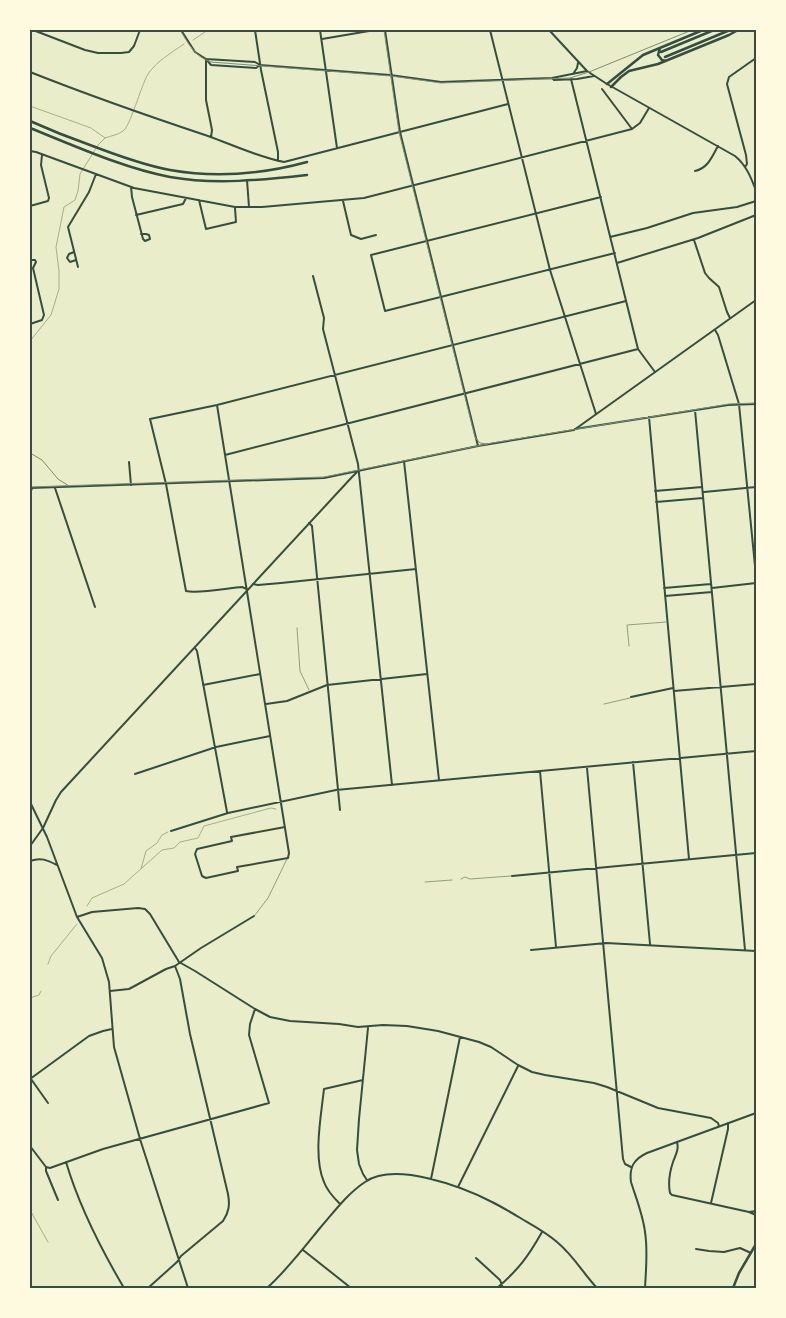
<svg xmlns="http://www.w3.org/2000/svg" width="786" height="1318" font-family="'Golos Text',sans-serif">
	<style>
		.lines { fill: none; stroke-linecap: round; stroke-linejoin: round }
		.stream { stroke: #a3b18a; stroke-width: 1 }
		.service { stroke: #344e41; stroke-width: 0.5 }
		.minor { stroke: #344e41; stroke-width: 2 }
		.tertiary { stroke: #344e41; stroke-width: 2 }
		.secondary { stroke: #344e41; stroke-width: 2.5 }
		.primary { stroke: #344e41; stroke-width: 2.5 }
		.tram { stroke: #7c8e77; stroke-width: 1 }
		.neatline { fill: none; stroke: #344e41; stroke-width: 2 }
	</style>
	<rect width="100%" height="100%" fill="#e9edc9"/>
	<g class="lines">
		<path class="stream" d="M193,40l15,-10
			M30,106l61,22 14,10c5,-2 13,-3 18,-7 7,-4 18,-45 25,-57 9,-13 23,-21 36,-30
			M30,341l21,-26 8,-26v-18l-3,-24 8,-40 11,-7 3,-9 2,-17 18,-29 7,-7
			M141,869l5,-18 11,-8 5,-8 6,-3
			M87,906l5,-8 32,-14 38,-34 12,-2 6,-6 18,-4 6,-12 67,-18 5,1
			M48,964l3,-8 26,-32
			M30,998l9,-3 2,-4
			M30,1210l18,32"/>
		<path class="service" d="M297,628l3,43 9,19
			M629,646l-2,-21 39,-3
			M604,704l26,-6
			M461,879l4,-2 5,2 41,-3
			M425,882l27,-2
			M255,915l13,-17 19,-39"/>
		<path class="minor" d="M33,30l52,20 13,3h23l8,-1 5,-6 6,-16
			M181,30l14,22 11,7 5,6 45,3 4,-3
			M255,30l6,40 17,82v8
			M320,30l17,118
			M490,30l60,240 46,144
			M549,30l38,41 20,13 128,72c11,9 16,21 21,35
			M322,39l53,-9
			M206,59l49,3 5,3 130,10 51,7 111,-4 35,-7
			M206,60v40l6,30 -1,7
			M30,72c58,23 118,44 178,64 25,9 50,21 76,26l224,-58
			M573,74l4,-6 1,-5
			M552,78l2,2 23,-1 17,-3
			M571,79l67,270 17,23
			M602,89l30,40
			M30,151l6,1 98,36 101,19h27l102,-9 268,-69 8,-6 9,-15
			M745,167l2,-3 -1,-9 -19,-71 2,-7 27,-19
			M695,171c13,-3 17,-14 23,-25
			M247,180l2,27
			M131,187l1,10 11,42 2,2 5,-2 -1,-4 -3,-1h-5
			M601,197l-230,58 14,56 230,-58
			M199,200l7,29 30,-7 -1,-14
			M343,201l8,34 10,4 15,-4
			M30,206l18,-5 1,-3 -8,-33 1,-10
			M136,215l47,-11 3,-6
			M610,237l37,-9 46,-15 44,-6 19,-6
			M694,240l11,33 4,5 10,9 8,25 3,6
			M74,252l-5,2 -2,4 3,4 6,-2
			M30,260h5l1,2 -3,6 11,47 -2,5 -12,4
			M617,263l81,-25 58,-23
			M78,267l-10,-40 21,-35 7,-18
			M313,276l11,42 -1,11 35,135 34,321
			M715,330l3,5 21,69 17,172
			M217,405l72,448 -1,5 -51,9 1,4 -32,7 -4,-2 -7,-22 2,-5 35,-8 -1,-4 54,-10
			M695,410l50,540
			M649,417l40,442
			M575,429l153,-24 28,-1
			M225,455l413,-106
			M404,461l35,319
			M129,462l2,23
			M55,488l40,119
			M655,491l47,-4
			M704,492l52,-5
			M30,494l2,-6
			M656,502l47,-4
			M309,523l3,3 28,284
			M253,584l5,1 23,-2 135,-14
			M664,588l47,-4
			M712,588l44,-5
			M247,589l-5,-2c-13,1 -45,7 -56,4l-20,-107 -16,-65 67,-14 409,-104
			M665,596l47,-4
			M195,648l2,3 30,161
			M203,685l57,-11
			M674,691l82,-7
			M631,697l42,-9
			M266,704l21,-3 40,-16 100,-11
			M633,762l17,182
			M587,768l36,391 2,5 6,3
			M540,771l16,176
			M135,774l81,-27 54,-11
			M30,802l17,35 30,80 25,41 7,24 5,65 26,92 48,149
			M171,831l57,-18 108,-23 420,-39
			M30,861c11,-4 17,-1 27,4
			M512,876l244,-23
			M77,917l15,-5 46,-4 7,1 5,5 29,48 16,9 60,38 15,8 20,4 49,3 19,3 25,-2 24,1 31,5 41,11 12,5 27,18 14,7 13,3 49,8 13,4 51,21 53,10 7,5 1,3
			M531,950l75,-7 150,8
			M110,991l19,-2 37,-20 9,-3
			M30,1079l59,-43 14,-5 9,-2
			M31,1079l17,24
			M677,1142c2,7 -1,12 -4,20 -3,9 -5,21 -3,31l2,2 77,17 7,3
			M30,1146l16,21v4l12,29
			M66,1162c13,44 35,87 58,126
			M46,1167l4,1 53,-19 166,-46 -20,-68 1,-11 5,-15
			M431,1179l29,-142
			M367,1180l-4,-6 -4,-10 -2,-14 2,-31 9,-91
			M458,1187l60,-121
			M711,1203l17,-74v-6
			M340,1204c-6,-6 -13,-13 -16,-22 -11,-25 -3,-66 0,-93l39,-9
			M749,1212l7,-1
			M696,1249l13,2 15,1 16,-4 11,5
			M303,1250l48,38
			M476,1258l24,22 3,8
			M148,1288l29,-26 4,-6 42,-35c6,-9 7,-16 5,-27l-38,-160 -10,-55 -5,-13 26,-18 53,-32
			M267,1288c20,-18 36,-39 53,-60 14,-16 27,-34 45,-46 30,-21 98,5 127,20 10,5 20,11 30,17 12,7 25,14 35,23 16,13 26,31 40,46
			M497,1288c21,-18 31,-31 45,-56"/>
		<path class="tertiary" d="M385,30l15,102 78,314
			M30,488l294,-10 154,-32 96,-16 182,-130
			M30,846l13,-18 13,-28 5,-8 291,-315 5,-5
			M645,1288c1,-19 3,-38 0,-56 -2,-17 -9,-34 -14,-50 -2,-15 3,-23 16,-29l109,-40"/>
		<path class="secondary" d="M733,1288l6,-15 17,-29"/>
		<path class="primary" d="M660,48l-2,7 4,5 4,1
			M661,52l53,-22
			M665,57l65,-27
			M607,84l36,-29 60,-25
			M611,87l10,-10 8,-6 29,-7 71,-29 9,-5
			M30,121c20,9 40,17 60,24 26,10 53,20 80,25 45,8 93,4 137,-8
			M30,128c45,18 93,40 140,49 45,8 92,3 137,-2"/>
		<path class="tram" d="M180,30c8,13 15,27 31,32l180,14 50,7 129,-5 19,-6 103,-42
			M384,30l15,102 76,305 5,6 7,1
			M30,453l12,7 16,19 11,7
			M30,465l1,9 -1,3
			M30,487l294,-10 168,-34 237,-39 27,-1"/>
	</g>
	<rect width="786" height="1318" fill="none" stroke="#fefae0" stroke-width="62"/>
	<rect x="31" y="31" width="724" height="1256" class="neatline"/>
</svg>
